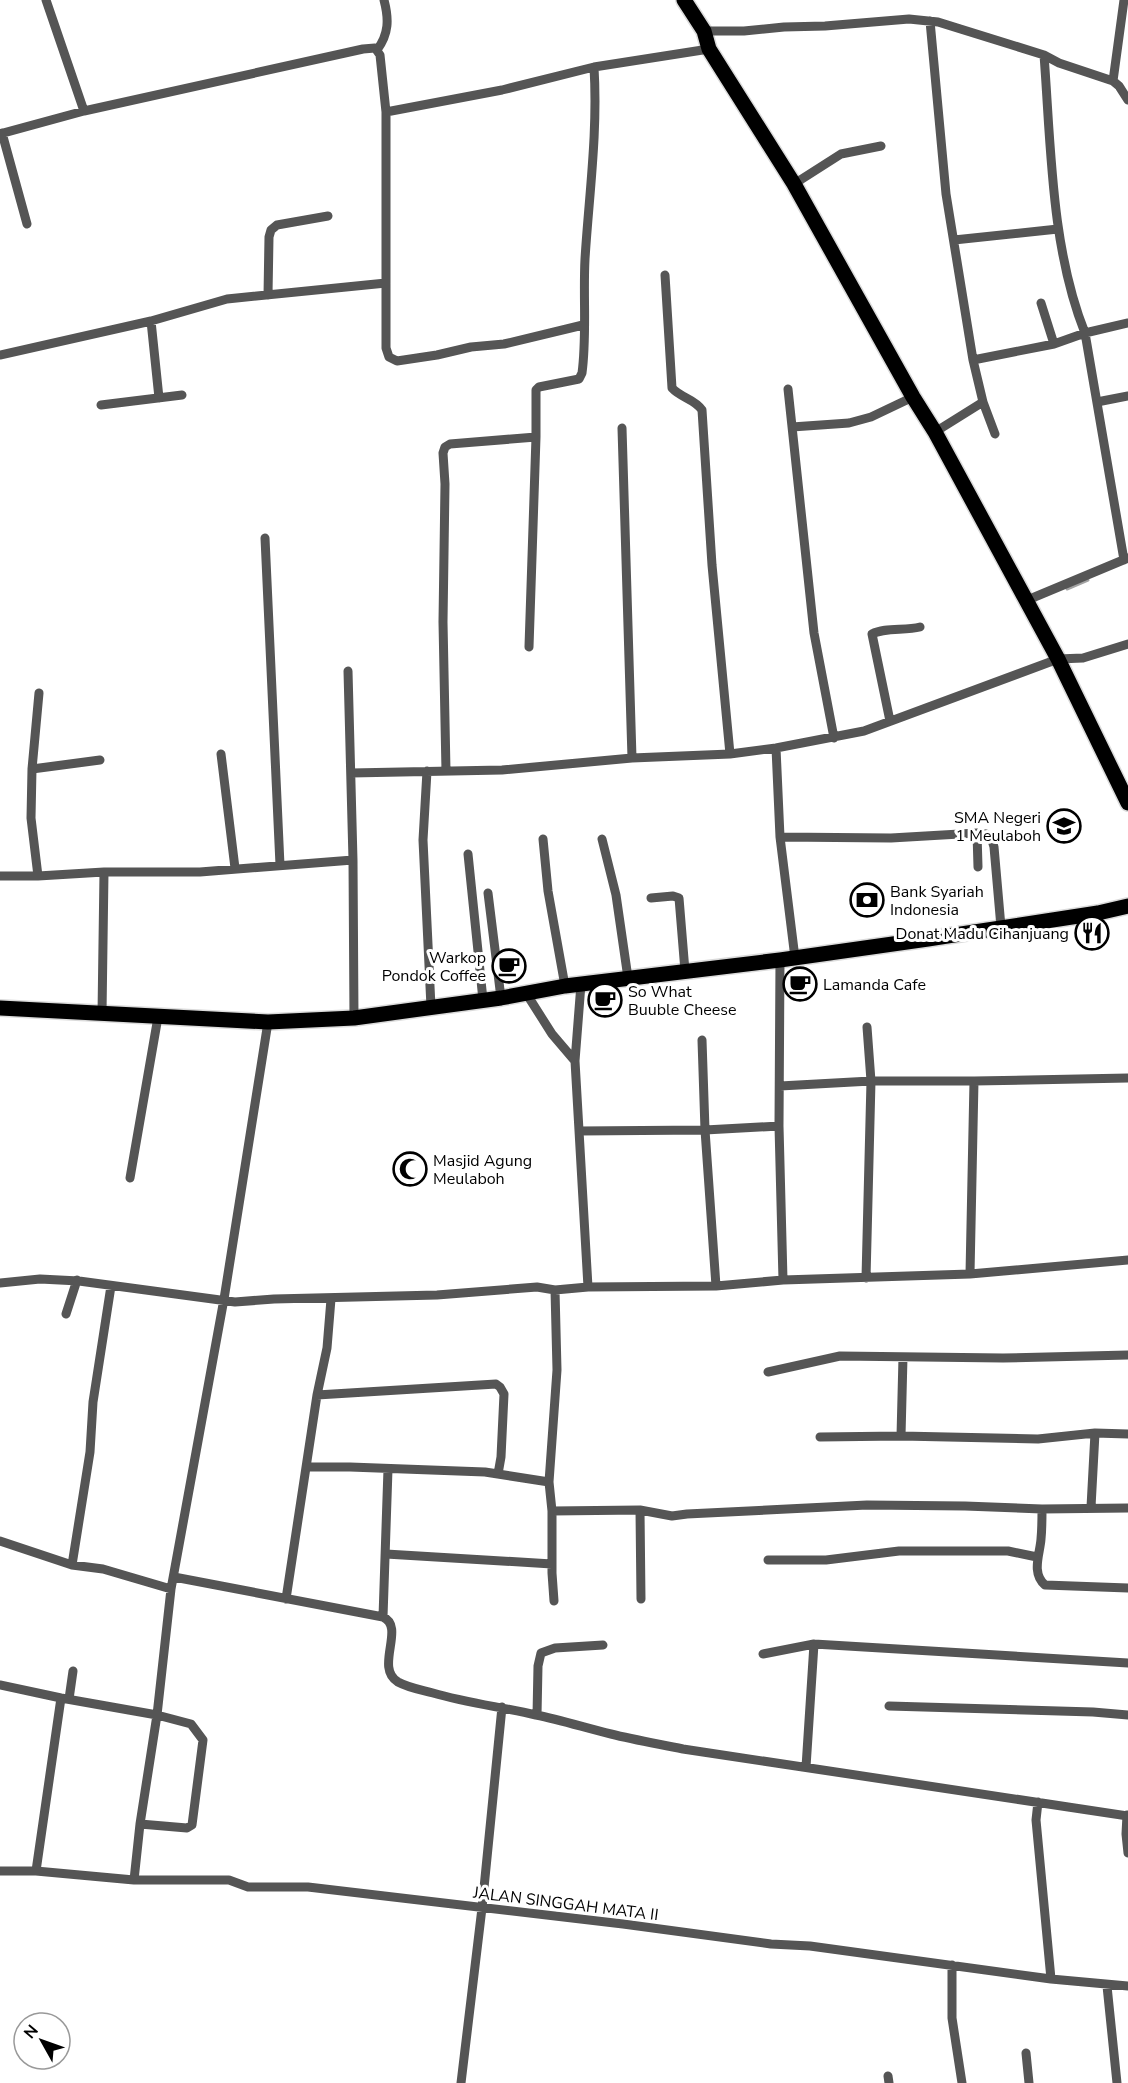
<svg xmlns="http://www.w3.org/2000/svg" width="1128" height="2083" font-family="'Nunito Sans',sans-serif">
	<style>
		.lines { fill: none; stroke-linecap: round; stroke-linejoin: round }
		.stream { stroke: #a3a3a3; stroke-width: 3 }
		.primary-casing { stroke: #dbdbdb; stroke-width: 18 }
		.trunk-casing { stroke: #dbdbdb; stroke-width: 18 }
		.minor { stroke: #555; stroke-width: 9 }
		.primary { stroke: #000; stroke-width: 15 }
		.trunk { stroke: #000; stroke-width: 15 }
		.labels { text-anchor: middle; stroke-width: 6; stroke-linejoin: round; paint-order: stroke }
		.poi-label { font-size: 16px; fill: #000; stroke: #fff; text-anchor: start }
		.street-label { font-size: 16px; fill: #000; stroke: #fff }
	</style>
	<rect width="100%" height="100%" fill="#fff"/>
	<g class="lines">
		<path class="stream" d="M1067,589l21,-9"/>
		<defs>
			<path id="primary" d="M684,0l20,31 5,18 85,135 119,213 22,35 123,227 70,144"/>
			<path id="trunk" d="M0,1008l268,14 86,-4 147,-20 64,-12 215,-26 148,-21 170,-26 30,-7"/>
		</defs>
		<use href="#primary" class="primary-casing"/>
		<use href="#trunk" class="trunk-casing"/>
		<path class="minor" d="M46,0l38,111
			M930,21l16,173 27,166 81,-16 31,-11 43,-10
			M704,31h40l40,-4 41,-1 84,-7 29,3 106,33 15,8 54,18 11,-81
			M377,50c12,-16 12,-31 7,-50
			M1044,55c7,91 7,193 41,278l39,227
			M1113,81l6,5 9,14
			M386,112l116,-22 92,-23 115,-18
			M2,133l25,91
			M0,134l84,-23 279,-62 12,-1 5,7 6,57v236l3,9 8,4 40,-6 34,-8 33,-3 79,-19
			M794,184l47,-30 40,-8
			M954,240l104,-11
			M665,275l7,113c9,10 23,11 30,22l10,155 18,189
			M268,295l1,-58 2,-7 6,-5 51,-9
			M1041,303l13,41
			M151,321l8,77
			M0,355l151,-34 76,-22 159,-16
			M973,360l10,42
			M788,389l26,244 20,105
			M1097,402l31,-6
			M101,405l81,-10
			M792,427l57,-4 22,-6 42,-20
			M622,428l10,330
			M935,432l48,-30 12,32
			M265,538l15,327
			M1025,601l103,-43
			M529,647l7,-210
			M348,671l5,189 1,158
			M890,721l-18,-87c13,-7 33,-3 48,-7
			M776,748l4,89 15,121
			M221,754l14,114
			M32,769l68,-9
			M427,771l-4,69 8,167
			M446,771l-3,-149 2,-138 -2,-31 2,-6 5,-3 86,-7v-47l3,-3 40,-8 3,-6c5,-37 1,-76 3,-114 4,-64 13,-127 9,-192
			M351,773l151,-3 130,-12 98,-4 46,-6 88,-17 194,-72 25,-1 45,-14
			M977,833l1,34
			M780,837l111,1 86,-5 9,1 5,3 3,10 7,80
			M543,839l5,52 17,95
			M602,839l14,56 12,83
			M468,854l15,146
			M0,876h38l66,-4h96l153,-12
			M38,876l-7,-58 1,-49 7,-76
			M488,893l13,105
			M651,898l22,-2 6,2 6,73
			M780,960l-1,166 4,154
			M581,984l-6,77 13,226
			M526,993l26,41 23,27
			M102,1014l2,-142
			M702,1040l3,90 11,156
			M780,1086l91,-5h103l154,-3
			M579,1131l126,-1 74,-4
			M130,1178l28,-161
			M970,1274l4,-193
			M866,1278l5,-197 -4,-54
			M0,1283l40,-4 39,2 156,21 39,-3 163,-4 100,-8 18,3 33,-3 128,-1 67,-6 187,-6 158,-14
			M66,1314l11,-34
			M768,1372l72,-16 163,2 125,-3
			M317,1395l179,-11 4,3 4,7 -3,63 -3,17
			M1095,1433l33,1
			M901,1436l137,3 57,-6 -4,74
			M820,1437l81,-1 2,-79
			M307,1467h43l135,5 64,10
			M1042,1509c0,10 0,20 -1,30 -1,15 -10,34 4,46l83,3
			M640,1510l1,89
			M552,1511l88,-1 32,6 15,-2 180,-9 98,1 77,3 86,-1
			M0,1541l72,24 31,4 68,20
			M386,1554l166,10
			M768,1560h58l73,-9h109l29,6
			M72,1565l18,-113 3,-50 18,-116
			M174,1577l209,40c23,10 -9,51 15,65 11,6 24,8 35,11 34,10 69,14 103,22 25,5 50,13 75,19 24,6 48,10 72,15l445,67
			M286,1599l31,-204 10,-47 4,-49
			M554,1601l-2,-28v-62l-3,-29 8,-112 -2,-80
			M383,1617l5,-148
			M763,1654l51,-10 314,19
			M0,1685l61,13 96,17 34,9 12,16 -11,85 -5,3 -47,-4
			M69,1699l4,-28
			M889,1706l204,6 35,3
			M537,1715l1,-49 3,-13 14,-5 48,-3
			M806,1767l8,-123
			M1038,1802l-2,18 15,159
			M1127,1815l-1,19 2,19
			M0,1871h36l98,9h95l19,7h60l315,37 148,20 39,2 241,33 77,7
			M36,1871l25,-173
			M134,1880l6,-56 17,-109 14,-126 53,-290 44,-277
			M952,1965v53l10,65
			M1107,1986l10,97
			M1026,2053l3,30
			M888,2076l1,7
			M461,2083l21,-175 20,-201"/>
		<use href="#primary" class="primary"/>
		<use href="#trunk" class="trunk"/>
	</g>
	<defs>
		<symbol id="school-ring" viewBox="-11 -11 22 22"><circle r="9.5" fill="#fff" stroke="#000" stroke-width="1.5"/><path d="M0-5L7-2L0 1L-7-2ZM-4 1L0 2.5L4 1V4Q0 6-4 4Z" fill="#000"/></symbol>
		<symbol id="bank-ring" viewBox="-11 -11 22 22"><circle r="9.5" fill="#fff" stroke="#000" stroke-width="1.5"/><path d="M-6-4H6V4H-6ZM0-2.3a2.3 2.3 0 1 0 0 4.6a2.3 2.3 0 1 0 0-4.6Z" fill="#000"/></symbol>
		<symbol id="restaurant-ring" viewBox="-11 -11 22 22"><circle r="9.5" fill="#fff" stroke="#000" stroke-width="1.5"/><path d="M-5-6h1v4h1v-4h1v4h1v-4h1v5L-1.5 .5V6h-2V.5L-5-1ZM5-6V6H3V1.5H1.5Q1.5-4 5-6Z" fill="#000"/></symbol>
		<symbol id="cafe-ring" viewBox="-11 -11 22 22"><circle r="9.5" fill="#fff" stroke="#000" stroke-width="1.5"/><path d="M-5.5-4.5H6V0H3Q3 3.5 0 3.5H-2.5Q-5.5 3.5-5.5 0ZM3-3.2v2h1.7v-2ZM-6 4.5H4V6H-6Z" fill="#000"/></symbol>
		<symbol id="mosque-ring" viewBox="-11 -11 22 22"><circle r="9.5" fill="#fff" stroke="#000" stroke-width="1.5"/><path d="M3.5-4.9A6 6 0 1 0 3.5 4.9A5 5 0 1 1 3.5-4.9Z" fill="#000"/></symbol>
	</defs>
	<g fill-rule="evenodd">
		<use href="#school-ring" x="1045" y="807" width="38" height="38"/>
		<use href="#bank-ring" x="848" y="881" width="38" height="38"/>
		<use href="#restaurant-ring" x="1073" y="914" width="38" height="38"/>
		<use href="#cafe-ring" x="490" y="947" width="38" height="38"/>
		<use href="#cafe-ring" x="781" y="965" width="38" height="38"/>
		<use href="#cafe-ring" x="586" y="981" width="38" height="38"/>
		<use href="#mosque-ring" x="391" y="1150" width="38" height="38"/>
	</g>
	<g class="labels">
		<g class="poi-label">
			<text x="1041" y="823" text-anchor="end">SMA Negeri<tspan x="1041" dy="18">1 Meulaboh</tspan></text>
			<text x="890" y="897">Bank Syariah<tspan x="890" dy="18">Indonesia</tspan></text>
			<text x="1069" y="939" text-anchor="end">Donat Madu Cihanjuang</text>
			<text x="486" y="963" text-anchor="end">Warkop<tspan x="486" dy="18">Pondok Coffee</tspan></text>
			<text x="823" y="990">Lamanda Cafe</text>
			<text x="628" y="997">So What<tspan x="628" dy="18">Buuble Cheese</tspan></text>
			<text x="433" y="1166">Masjid Agung<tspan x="433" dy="18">Meulaboh</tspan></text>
		</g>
		<g class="street-label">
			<text transform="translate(566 1903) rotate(7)" y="6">JALAN SINGGAH MATA II</text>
		</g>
	</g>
	<g transform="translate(42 2041) rotate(310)"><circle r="28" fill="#ffffff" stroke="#999999" stroke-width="1.5"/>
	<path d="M0-4.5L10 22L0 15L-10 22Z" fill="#000000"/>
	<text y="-9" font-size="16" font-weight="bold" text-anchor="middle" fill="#000000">N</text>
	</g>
</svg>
